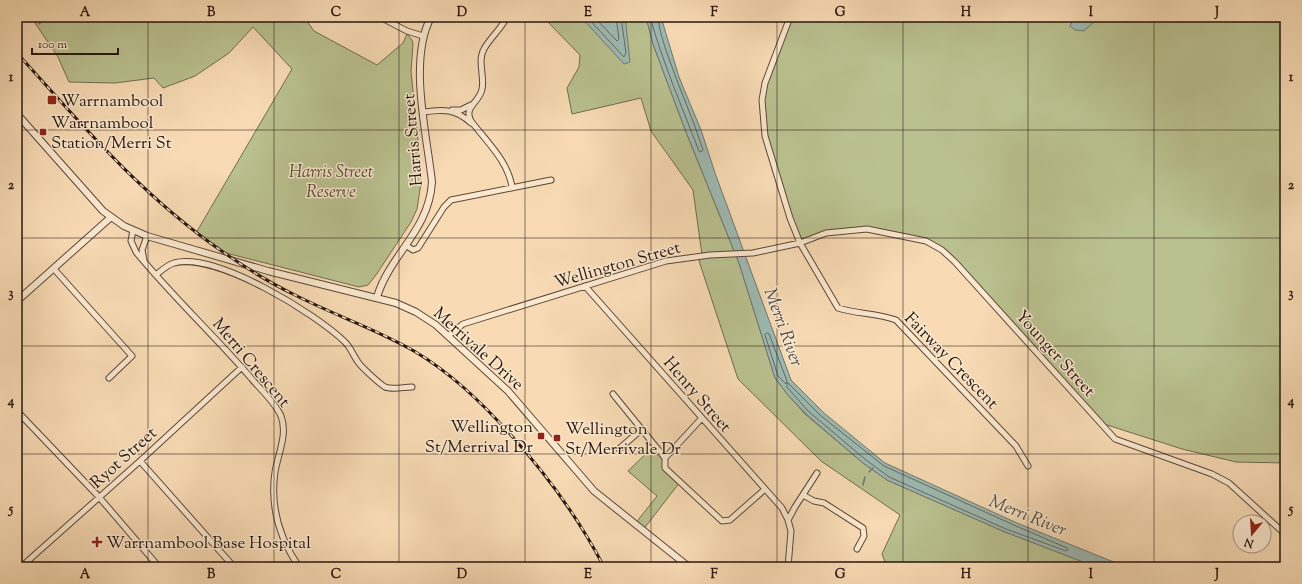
<svg xmlns="http://www.w3.org/2000/svg" width="1302" height="584" font-family="'Sorts Mill Goudy',serif">
	<style>
		.green { fill: #bac190; stroke: #726c4f }
		.water { fill: #9ebab3; stroke: #6f7871 }
		.lines { fill: none; stroke-linecap: round; stroke-linejoin: round }
		.shore { stroke: #646860; stroke-width: 1 }
		.stream { stroke: #6f7871; stroke-width: 1.5 }
		.minor-casing { stroke: #5d4738; stroke-width: 7 }
		.tertiary-casing { stroke: #5d4738; stroke-width: 8 }
		.minor { stroke: #fae8cf; stroke-width: 5 }
		.tertiary { stroke: #fae8cf; stroke-width: 6 }
		.rail-casing { stroke: #29160e; stroke-width: 3 }
		.rail { stroke: #fae8cf; stroke-width: 1.5; stroke-dasharray: 4.5; stroke-linecap: butt }
		.grid { fill: none; stroke: #29160e; stroke-width: 1; stroke-opacity: 0.55 }
		.poi-dot { fill: #8f2418; stroke: #fae8cf; stroke-width: 1.5 }
		.labels { text-anchor: middle; stroke-width: 3; stroke-linejoin: round; paint-order: stroke }
		.poi-label { font-size: 17px; fill: #29160e; stroke: #fae8cf; text-anchor: start }
		.street-label { font-size: 17px; fill: #29160e; stroke: #fae8cf }
		.park-label { font-size: 17px; font-style: italic; fill: #544935; stroke: #fae8cf }
		.water-label { font-size: 18px; font-style: italic; fill: #524f48; stroke: #fae8cf }
		.neatline { fill: none; stroke: #29160e; stroke-width: 1.5 }
		.grid-label { font-size: 13px; text-anchor: middle; font-weight: bold; fill: #29160e }
	</style>
	<rect width="100%" height="100%" fill="#f8dbb5"/>
	<filter id="stains"><feTurbulence type="fractalNoise" baseFrequency=".005" numOctaves="4"/><feColorMatrix values="0 0 0 0 .2 0 0 0 0 .09 0 0 0 0 .02 0 0 0 .5 -.17"/></filter>
	<radialGradient id="worn" r=".72"><stop offset=".6" stop-color="#630" stop-opacity="0"/><stop offset="1" stop-color="#630" stop-opacity=".3"/></radialGradient>
	<path class="green" d="M31,17h273l10,14 63,34 26,-22 4,-9 5,6 1,4 -2,27 9,88 1,24 -4,26 -6,13 -35,53 -8,10 -9,2 -133,-34 -30,-20 96,-164 -39,-42 -24,26 -34,23 -32,12 -9,-10 -39,5 -46,-1 -11,-25z
		M543,17h103l7,27 33,88 53,131 36,115 13,17 17,19 58,49 24,17 118,52 92,35h-210l-5,-13 18,-39 -79,-54 -83,-82 -38,-115 -2,-8 4,-1 -9,-65 -42,-59 -10,-33 -69,16 -5,-26 12,-21 1,-12z
		M790,17h495v446l-49,-1 -54,-13 -81,-26 -146,-161 -29,-21 -59,-12 -41,4 -26,10 -10,-25 -27,-99 2,-36z
		M655,445l10,13v10l15,14 -37,48 -8,-6 22,-28 -29,-25z"/>
	<path class="water" d="M581,17h44l5,45 -6,2z
		M646,17h15l18,60 22,53 14,43 76,207 33,33 61,50 132,60 109,44h-29l-19,-7 -73,-28 -118,-52 -24,-17 -57,-49 -18,-19 -13,-17 -36,-115 -53,-131 -33,-88z
		M1074,17h25l-15,14 -9,-1 -5,-4z"/>
	<g class="lines">
		<path class="shore" d="M587,17l37,40 2,-4 -5,-36
			M594,17l23,24 2,-2 -3,-22
			M650,17c13,46 32,90 49,134l2,1 2,-2c-10,-32 -24,-62 -35,-94 -4,-12 -9,-26 -10,-39
			M767,333l2,1 18,47 -1,3 -8,-8 -13,-41z
			M788,383l33,33 63,50 132,60 51,22 1,2 -2,1 -60,-22 -117,-52 -23,-17 -58,-49 -21,-24z"/>
		<path class="stream" d="M39,24l7,-7
			M869,472l4,-4
			M863,485l2,-8"/>
		<defs>
			<path id="minor" d="M380,17l27,14 16,5
				M507,17c-6,12 -17,21 -23,32 -7,12 1,28 -2,40 -2,13 -19,18 -11,32 15,20 37,40 41,66
				M790,17l-25,66 -3,17 3,36 25,82 10,25 38,65c19,6 39,5 58,12l120,126 12,20
				M452,110h9l10,-5
				M424,112c19,-3 32,-3 47,11
				M133,230l-2,11 5,11c36,44 78,83 115,126 9,11 24,24 30,38 7,18 -3,38 -6,56 -5,34 5,67 24,95
				M407,246l6,4 5,-2 26,-41 7,-7 100,-20
				M144,260l-2,-10 5,-14
				M54,269l78,87 -23,22
				M156,275c6,-5 11,-10 18,-12 42,-11 141,50 171,79 6,6 8,13 13,20 3,5 22,22 27,25 7,3 19,0 27,0
				M585,286l197,222 6,12
				M449,335l14,-11 203,-63 44,-6 43,-2 47,-10 26,-10 41,-4 59,12 16,9 13,12 160,177 97,35 17,9 56,51
				M613,394l52,64
				M17,411l82,86 60,70
				M701,419l-36,39v10l57,53 8,-1 34,-30
				M619,449l23,-20
				M140,461l94,106
				M803,495l11,6 10,2 39,25 1,8 -7,13
				M21,567l119,-106 102,-94
				M788,567l3,-36 -3,-11 7,-13 22,-34"/>
			<path id="tertiary" d="M17,114l86,97 21,15 23,10 121,35 128,32 20,9 20,13 72,66 86,100 95,76
				M377,297c13,-43 52,-66 55,-115 -5,-47 -24,-122 -1,-165
				M17,301l93,-83"/>
		</defs>
		<use href="#minor" class="minor-casing"/>
		<use href="#tertiary" class="tertiary-casing"/>
		<use href="#minor" class="minor"/>
		<use href="#tertiary" class="tertiary"/>
		<defs>
			<path id="rail" d="M17,53c64,71 126,144 206,199 23,16 47,31 72,43 39,20 81,34 119,56 37,22 67,51 96,83 38,42 68,83 94,133"/>
		</defs>
		<use href="#rail" class="rail-casing"/>
		<use href="#rail" class="rail"/>
	</g>
	<path class="grid" d="M148,17v550M274,17v550M399,17v550M525,17v550M651,17v550M777,17v550M903,17v550M1028,17v550M1154,17v550M17,130h1268M17,238h1268M17,346h1268M17,454h1268"/>
	<g class="poi-dot">
		<rect x="47" y="95" width="10" height="10" rx="2"/>
		<rect x="39" y="128" width="8" height="8" rx="2"/>
		<rect x="537" y="432" width="8" height="8" rx="2"/>
		<rect x="553" y="434" width="8" height="8" rx="2"/>
		<path d="M95 536h4v4h4v4h-4v4h-4v-4h-4v-4h4z"/>
	</g>
	<g class="labels">
		<g class="poi-label">
			<text x="61" y="106">Warrnambool</text>
			<text x="51" y="128">Warrnambool<tspan x="51" dy="20">Station/Merri St</tspan></text>
			<text x="533" y="432" text-anchor="end">Wellington<tspan x="533" dy="20">St/Merrival Dr</tspan></text>
			<text x="565" y="434">Wellington<tspan x="565" dy="20">St/Merrivale Dr</tspan></text>
			<text x="106" y="548">Warrnambool Base Hospital</text>
		</g>
		<g class="street-label">
			<text transform="translate(412 140) rotate(-95)" y="6">Harris Street</text>
			<text transform="translate(617 264) rotate(-16)" y="6">Wellington Street</text>
			<text transform="translate(479 348) rotate(42)" y="6">Merrivale Drive</text>
			<text transform="translate(1056 353) rotate(48)" y="6">Younger Street</text>
			<text transform="translate(952 360) rotate(46)" y="6">Fairway Crescent</text>
			<text transform="translate(252 362) rotate(50)" y="6">Merri Crescent</text>
			<text transform="translate(698 394) rotate(49)" y="6">Henry Street</text>
			<text transform="translate(123 457) rotate(-42)" y="6">Ryot Street</text>
		</g>
		<g class="park-label">
			<text x="331" y="177">Harris Street<tspan x="331" dy="20">Reserve</tspan></text>
		</g>
		<g class="water-label">
			<text transform="translate(784 327) rotate(70)" y="6">Merri River</text>
			<text transform="translate(1028 515) rotate(22)" y="6">Merri River</text>
		</g>
	</g>
	<rect width="1302" height="584" fill="none" stroke="#f8dbb5" stroke-width="44"/>
	<g transform="translate(1252 534) rotate(198)"><circle r="19" fill="#fae8cf" stroke="#a69482"/>
	<path d="M0-3L7 15L0 10L-7 15Z" fill="#8f2418"/>
	<text y="-6" font-size="11" font-weight="bold" text-anchor="middle" fill="#29160e">N</text>
	</g>
	<path d="M32 48v6h86v-6" fill="none" stroke="#29160e" stroke-width="2"/>
	<text x="38" y="48" font-size="12" fill="#29160e" stroke="#fae8cf" stroke-width="3" paint-order="stroke">100 m</text>
	<rect x="22" y="22" width="1258" height="540" class="neatline"/>
	<g class="grid-label">
		<text x="85" y="16">A</text>
		<text x="211" y="16">B</text>
		<text x="336" y="16">C</text>
		<text x="462" y="16">D</text>
		<text x="588" y="16">E</text>
		<text x="714" y="16">F</text>
		<text x="840" y="16">G</text>
		<text x="966" y="16">H</text>
		<text x="1091" y="16">I</text>
		<text x="1217" y="16">J</text>
		<text x="11" y="81">1</text>
		<text x="1291" y="81">1</text>
		<text x="11" y="189">2</text>
		<text x="1291" y="189">2</text>
		<text x="11" y="297">3</text>
		<text x="1291" y="297">3</text>
		<text x="11" y="405">4</text>
		<text x="1291" y="405">4</text>
		<text x="11" y="513">5</text>
		<text x="1291" y="513">5</text>
		<text x="85" y="578">A</text>
		<text x="211" y="578">B</text>
		<text x="336" y="578">C</text>
		<text x="462" y="578">D</text>
		<text x="588" y="578">E</text>
		<text x="714" y="578">F</text>
		<text x="840" y="578">G</text>
		<text x="966" y="578">H</text>
		<text x="1091" y="578">I</text>
		<text x="1217" y="578">J</text>
	</g>
	<rect width="100%" height="100%" filter="url(#stains)"/>
	<rect width="100%" height="100%" fill="url(#worn)"/>
</svg>
